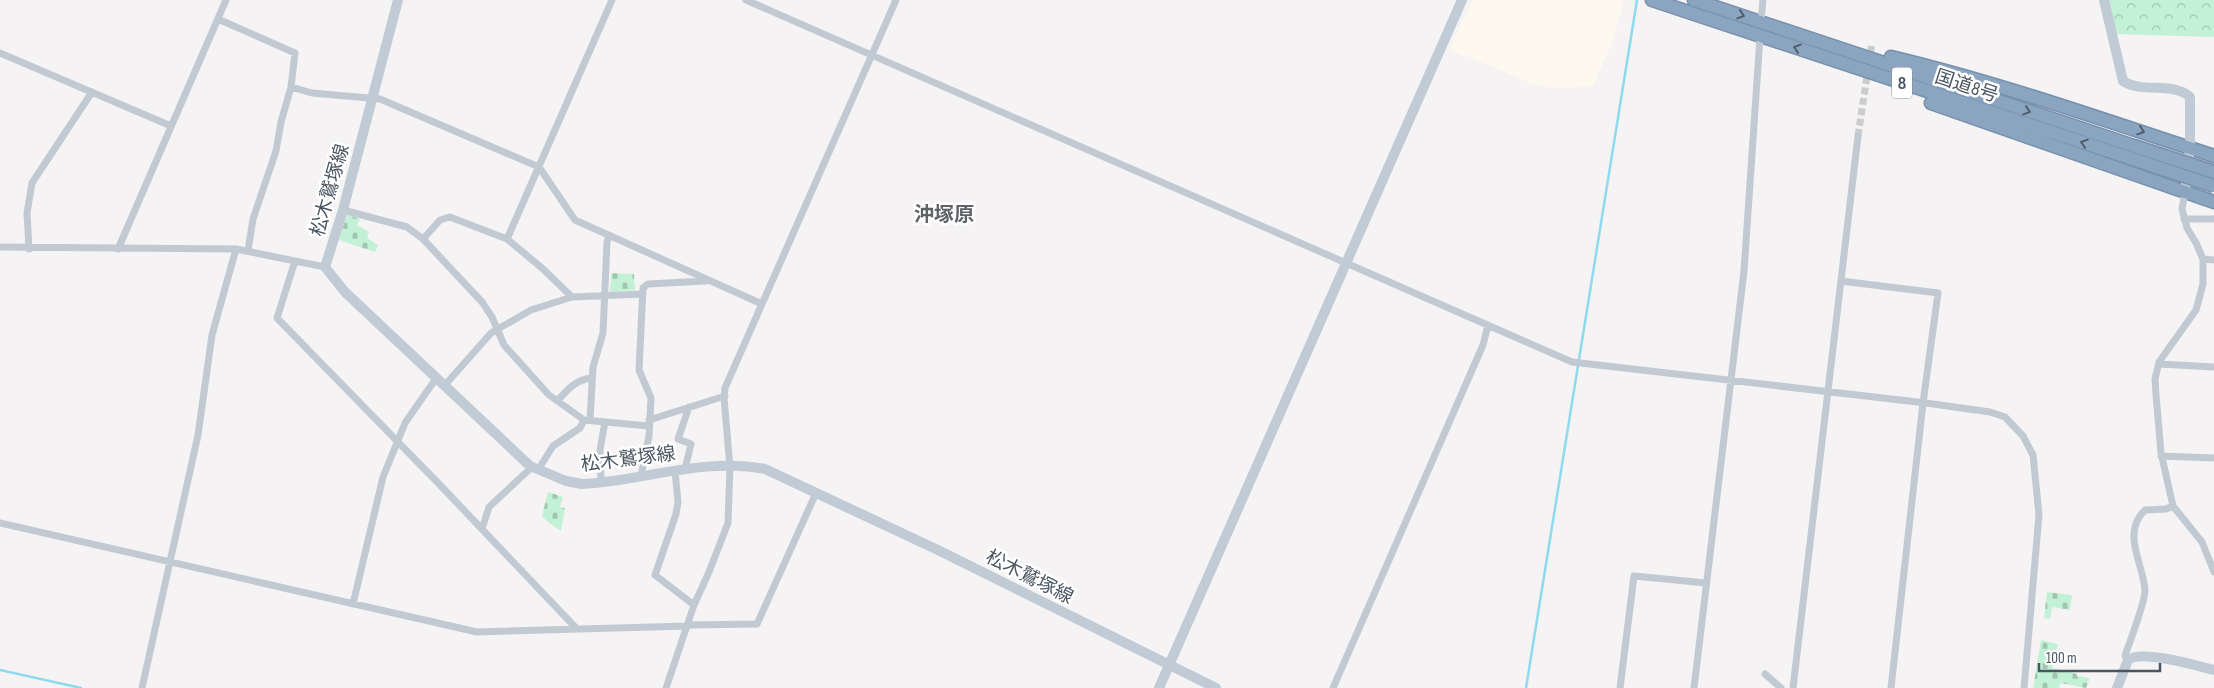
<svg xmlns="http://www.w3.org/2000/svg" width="2214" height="688" font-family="'Sofia Sans Condensed','Noto Sans JP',sans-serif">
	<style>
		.commercial { fill: #fdf9ef }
		.cemetery { fill: url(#cemetery-stones) }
		.park { fill: url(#park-crowns) }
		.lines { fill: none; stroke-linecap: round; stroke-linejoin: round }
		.stream { stroke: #90daee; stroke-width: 2.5 }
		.street-tunnel { stroke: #caccce; stroke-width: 7; stroke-dasharray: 7 3.5; stroke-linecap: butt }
		.highway-casing { stroke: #7690ad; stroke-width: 15 }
		.street { stroke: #c1cad2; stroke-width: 7 }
		.secondary { stroke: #c1cbd6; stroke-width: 10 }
		.highway { stroke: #8ba5c1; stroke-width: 12 }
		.highway-bridge-casing { stroke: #7690ad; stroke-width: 15; stroke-linecap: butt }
		.highway-bridge { stroke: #8ba5c1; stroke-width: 12 }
		.oneway { stroke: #505e6b }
		.labels { text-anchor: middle; stroke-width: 5; stroke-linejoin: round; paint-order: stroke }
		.shield { fill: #fff; stroke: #808990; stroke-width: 1 }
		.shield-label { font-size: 18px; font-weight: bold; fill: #4a5661 }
		.street-label { font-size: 19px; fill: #4a5661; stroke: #fff }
		.neighbourhood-label { font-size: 20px; font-weight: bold; fill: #5f6368; stroke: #fff }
	</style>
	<defs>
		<pattern id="cemetery-stones" width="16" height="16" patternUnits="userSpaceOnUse" patternTransform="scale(1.25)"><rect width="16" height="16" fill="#c3f1d5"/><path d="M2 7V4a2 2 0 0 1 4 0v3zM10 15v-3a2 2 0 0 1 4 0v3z" fill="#a0c6b0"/></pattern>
		<pattern id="park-crowns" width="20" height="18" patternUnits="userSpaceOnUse" patternTransform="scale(1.25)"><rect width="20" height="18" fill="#c3f1d5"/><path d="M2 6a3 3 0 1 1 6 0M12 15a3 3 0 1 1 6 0" fill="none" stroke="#a0c6b0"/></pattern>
	</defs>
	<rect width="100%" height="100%" fill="#f5f3f3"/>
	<path class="commercial" d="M1473,0h151v1l-12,42 -18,41 -7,3 -36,1 -18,-4 -66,-28 -1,1 -17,-7z"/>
	<path class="cemetery" d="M347,214l13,5 -3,6 12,7 -2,6 11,7 -3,7 -36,-12z
		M611,273l23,1 1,16 -25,2z
		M548,492l15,5 -3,10 5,1 -4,23 -13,-9 -6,-6z
		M2047,592l25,3 -2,15 -18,-3 -2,12 -6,-1z
		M2041,640l17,4 -6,24 25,6v2l13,2 -4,10 -25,-5 -2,5h-26z"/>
	<path class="park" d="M2106,0h108v37l-101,-3z"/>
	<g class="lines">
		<path class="stream" d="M0,670l81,18
			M1526,688l111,-688"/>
		<path class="street-tunnel" d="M1858,136l14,-93"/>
		<defs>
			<path id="highway" d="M1652,0l478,158
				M1694,0l440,146
				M1891,57c109,26 216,64 323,99
				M1931,103l283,99"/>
		</defs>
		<use href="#highway" class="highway-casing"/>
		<path class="street" d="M746,0l826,362 354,41 64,9 15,5 18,19 10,19 6,60 -15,173
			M218,19l77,34 -4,34
			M1761,21l2,-21
			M0,53l171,73
			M2185,192l-3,17 5,19 9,15 7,16v25l-7,26 -37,52 -4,17 1,16 5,58 12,53 29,36 12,30
			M343,210l64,17 16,12 59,63 10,15 12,28 45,50 35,25 65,6
			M2184,219h30
			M423,239l17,-19 10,-3 57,22 35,29 30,29
			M507,239l105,-239
			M0,247l236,2 89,18
			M29,249l-2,-36 5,-30 60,-91
			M118,249l108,-249
			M248,251l5,-32 23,-68 5,-29 10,-35 21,6 68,6 159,68 36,53 187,84
			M2203,259l11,1
			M295,261l-18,57 164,168 135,142
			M1841,281l97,12 -15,110 -32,285
			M2159,364l55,3
			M445,385l46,-52 40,-23 41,-13 70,-3
			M558,400c10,-11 19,-21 34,-22
			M590,420l3,-53 10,-34 4,-91 2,-7
			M649,420l76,-24
			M2161,456l53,2
			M685,469l6,-25 -13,-5 11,-32
			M538,470l15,-24 27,-18 4,-8
			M675,471l3,31 -2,12 -21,61 39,30
			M641,476l8,-40 2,-38 -12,-28 4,-82 5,-4 58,-3
			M601,482l-1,-32 5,-28
			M0,523l477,109 211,-6
			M482,529l7,-22 43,-40
			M353,604l30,-127 22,-54 32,-46
			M688,625l69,-1 59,-131
			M2128,660l-3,-4c5,-16 20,-52 20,-66 -2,-27 -24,-57 0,-80l21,-1 7,-3
			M1765,674l16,14
			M142,688l56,-253 14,-100 24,-86
			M666,688l28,-83 15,-33 19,-49 2,-56 -6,-69 1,-10 171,-388
			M1333,688l150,-343 5,-20
			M1620,688l14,-112 72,7
			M1694,688l50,-417 16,-234
			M1793,688l65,-552"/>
		<path class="secondary" d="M398,0l-55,210 -18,57 20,25 185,174 36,15 16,3c60,-3 122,-27 183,-15l173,81 278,138
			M2104,0l19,81c20,13 49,0 67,16v51l-5,44
			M1159,688l303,-688
			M2117,688l11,-28c13,-11 69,6 86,10"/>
		<use href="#highway" class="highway"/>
		<defs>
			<path id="highway-bridge" d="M2134,146l80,26
				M2130,158l84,28"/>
		</defs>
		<use href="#highway-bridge" class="highway-bridge-casing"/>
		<use href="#highway-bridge" class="highway-bridge"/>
	</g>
	<defs><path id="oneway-chevron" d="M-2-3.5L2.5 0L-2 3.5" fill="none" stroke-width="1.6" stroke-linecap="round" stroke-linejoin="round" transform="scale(1.25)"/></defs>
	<g class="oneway">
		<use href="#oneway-chevron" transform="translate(1741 15) rotate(18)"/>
		<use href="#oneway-chevron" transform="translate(1797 48) rotate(-162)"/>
		<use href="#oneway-chevron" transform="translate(2027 111) rotate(18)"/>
		<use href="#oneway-chevron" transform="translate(2141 131) rotate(19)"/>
		<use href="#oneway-chevron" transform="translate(2084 143) rotate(-162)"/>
	</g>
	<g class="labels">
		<rect class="shield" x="1892" y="67.5" width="20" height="31" rx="4"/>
		<g class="shield-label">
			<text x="1902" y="89">8</text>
		</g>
		<g class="street-label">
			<text transform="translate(1967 85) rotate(18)" y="7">国道8号</text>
			<text transform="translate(329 190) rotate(-74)" y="7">松木鷲塚線</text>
			<text transform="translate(628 458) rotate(-7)" y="7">松木鷲塚線</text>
			<text transform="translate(1030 576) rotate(27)" y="7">松木鷲塚線</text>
		</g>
		<g class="neighbourhood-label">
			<text x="944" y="221">沖塚原</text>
		</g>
	</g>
	<path d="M2039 663v8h121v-8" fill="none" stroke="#4a5661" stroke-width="2.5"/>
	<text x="2046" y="663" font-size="15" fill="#4a5661" stroke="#ffffff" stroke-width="4" paint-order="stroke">100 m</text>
</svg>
